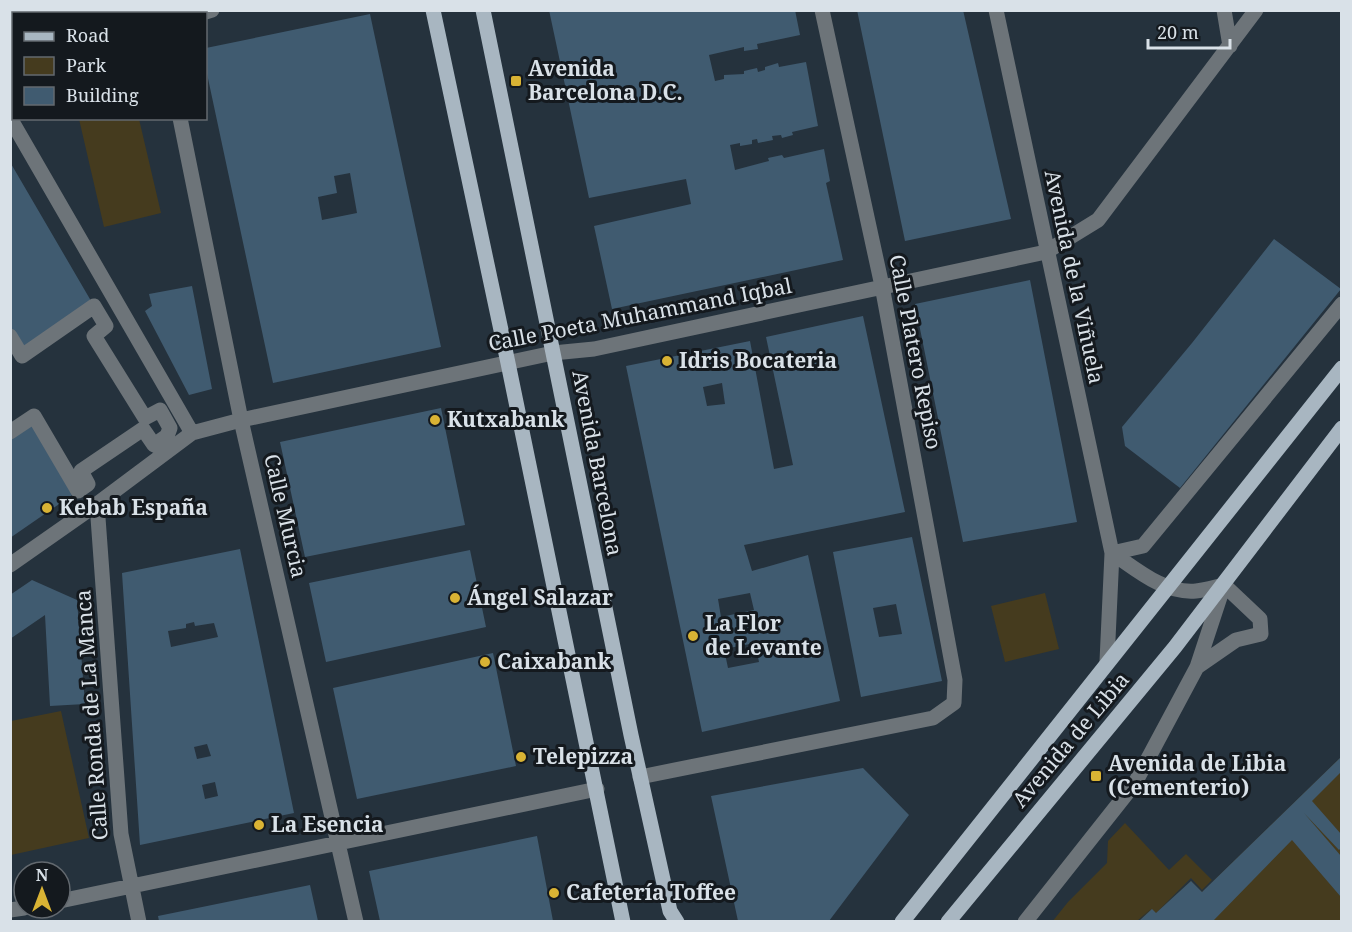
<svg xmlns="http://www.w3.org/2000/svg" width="1352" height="932" font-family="'Noto Serif',serif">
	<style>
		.green { fill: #453b1e }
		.building { fill: #405b70; fill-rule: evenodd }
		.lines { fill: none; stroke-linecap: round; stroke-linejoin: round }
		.minor { stroke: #6d7479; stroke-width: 15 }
		.major { stroke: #a8b6c1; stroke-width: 15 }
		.poi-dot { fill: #d9b334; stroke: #14191e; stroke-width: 2 }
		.labels { text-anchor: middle; stroke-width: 6; stroke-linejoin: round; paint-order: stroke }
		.poi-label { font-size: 21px; font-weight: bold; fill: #d9e1e8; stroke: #14191e; text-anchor: start }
		.street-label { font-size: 21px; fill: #d9e1e8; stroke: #14191e }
	</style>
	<rect width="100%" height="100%" fill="#25323d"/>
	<path class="green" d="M79,119h60l22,94 -57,14z
		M1045,593l14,56 -54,13 -14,-56z
		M61,711l28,127 -78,17v-134z
		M1341,757v164h-202l13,-13 -15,13 -85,1 16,-20 39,-39 1,-22 17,-18 44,47 17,-16 26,26 -10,10 -11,-12 -35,35 35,-32 11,11z"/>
	<path class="building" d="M35,10h85v4h-85z
		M549,10h246l5,25 -43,9 1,5 -14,2v-4l-35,8 6,26 9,-2v-4l20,-1v-3l13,-3 1,4 7,-2v-3l13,-4 1,4 27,-5 12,64 -26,6 1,3 -11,3 -1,-3 -9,1 1,4 -15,3 -1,-4 -5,1v4l-12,2v-3l-10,2 5,25 34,-9 -1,-3 14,-3 2,3 40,-9 6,32 -4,2 17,77 -231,49 -18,-83 97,-22 -5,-25 -97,19z
		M857,10h106l48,209 -106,22z
		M370,14l71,333 -168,36 -67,-314v-21zM350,173l7,40 -35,7 -4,-23 19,-4 -3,-17z
		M10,162l84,144 -72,50 -12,-20z
		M1274,239l67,50 -161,199 -55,-42 -3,-19 70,-84z
		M1030,280l47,242 -114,20 -48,-238z
		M192,286l20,103 -23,6 -44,-84 7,-5 -3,-12z
		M863,316l42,196 -161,33 8,26 56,-16 32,146 -138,31 -76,-366 124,-25 24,128 19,-4 -27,-128zM722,383l3,21 -18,2 -4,-19zM750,593l4,17 -33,7 -3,-18zM755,643l4,19 -31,6 -4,-19z
		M441,408l24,117 -160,32 -25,-115z
		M34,416l44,75 -68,47v-106z
		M912,537l30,144 -81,16 -28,-145zM896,604l6,30 -23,3 -6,-29z
		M240,549l54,264 -154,32 -18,-272zM194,622l1,4 19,-3 4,14 -47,10 -3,-16 18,-3v-4zM207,744l4,12 -14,3 -3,-12zM215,782l3,14 -13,3 -3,-14z
		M470,550l16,77 -160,35 -17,-79z
		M32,580l45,20 8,104 -35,2 -5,-91 -35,24v-44z
		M493,653l23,113 -159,33 -24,-111z
		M1341,757v15l-29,29 29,33v14l-2,2 -35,-37 37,43v41l-49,-57 -79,81h-74l13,-12 4,4 35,-32 11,11z
		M863,768l46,47 -80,106h-91l-27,-125z
		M537,836l16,85h-173l-11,-50z
		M310,885l8,36h-159l-1,-5z"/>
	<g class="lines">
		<path class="minor" d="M158,10l1,4
			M996,10l116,543 -5,108
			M1224,10l6,36
			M199,14l13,-4
			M10,118l182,315
			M180,118l61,302 115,502
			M10,336l12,20 72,-50 12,20 -12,10 51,82 15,-8 10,18 -3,8 -13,9 -11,-16 -62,42 7,13 -10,7 -44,-75 -24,16
			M97,504l24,330 18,88
			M1112,553l31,-7 199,-242
			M1112,553c24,16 52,41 84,38 9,-1 19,-4 28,-6
			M10,565l87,-61 95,-71 49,-13 312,-67 41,-4 452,-97 52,-32 158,-210
			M1197,667l39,-27 25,-6 -1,-15 -36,-34
			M640,777l293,-59 21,-15 1,-23 -73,-394 -60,-276
			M60,901l537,-112
			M10,910l14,-2
			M1025,922l110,-139 62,-116 27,-82"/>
		<path class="major" d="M433,10l75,353 115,559
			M483,10l148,725 39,176 7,11
			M902,922l440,-554
			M948,922l227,-275 167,-219"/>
	</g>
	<g class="poi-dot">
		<rect x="510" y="75" width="12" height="12" rx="3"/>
		<circle cx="667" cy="361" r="6"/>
		<circle cx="435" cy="420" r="6"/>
		<circle cx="47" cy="508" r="6"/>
		<circle cx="455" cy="598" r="6"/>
		<circle cx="693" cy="636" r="6"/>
		<circle cx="485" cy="662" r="6"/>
		<circle cx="521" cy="757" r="6"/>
		<rect x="1090" y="770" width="12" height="12" rx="3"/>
		<circle cx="259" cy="825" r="6"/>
		<circle cx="554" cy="893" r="6"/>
	</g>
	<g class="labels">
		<g class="poi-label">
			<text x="528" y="76">Avenida<tspan x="528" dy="24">Barcelona D.C.</tspan></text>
			<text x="679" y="368">Idris Bocateria</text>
			<text x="447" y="427">Kutxabank</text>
			<text x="59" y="515">Kebab España</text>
			<text x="467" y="605">Ángel Salazar</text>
			<text x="705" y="631">La Flor<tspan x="705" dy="24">de Levante</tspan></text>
			<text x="497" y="669">Caixabank</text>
			<text x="533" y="764">Telepizza</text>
			<text x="1108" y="771">Avenida de Libia<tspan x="1108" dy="24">(Cementerio)</tspan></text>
			<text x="271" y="832">La Esencia</text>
			<text x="566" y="900">Cafetería Toffee</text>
		</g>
		<g class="street-label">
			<text transform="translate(1074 277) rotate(78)" y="7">Avenida de la Viñuela</text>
			<text transform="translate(640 315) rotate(-11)" y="7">Calle Poeta Muhammand Iqbal</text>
			<text transform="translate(915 352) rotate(79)" y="7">Calle Platero Repiso</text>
			<text transform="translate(597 463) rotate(79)" y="7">Avenida Barcelona</text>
			<text transform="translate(285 516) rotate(77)" y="7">Calle Murcia</text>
			<text transform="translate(92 715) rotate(-94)" y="7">Calle Ronda de La Manca</text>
			<text transform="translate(1071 740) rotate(-50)" y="7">Avenida de Libia</text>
		</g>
	</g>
	<rect width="1352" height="932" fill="none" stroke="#d9e1e8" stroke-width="24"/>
	<rect x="12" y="12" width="195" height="108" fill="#14191e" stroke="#63696f" stroke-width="1.5"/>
	<rect x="24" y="32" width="30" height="9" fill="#a8b6c1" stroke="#63696f" stroke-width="1.5"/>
	<text x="66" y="42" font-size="18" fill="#d9e1e8">Road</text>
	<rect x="24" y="57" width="30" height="18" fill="#453b1e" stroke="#63696f" stroke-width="1.5"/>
	<text x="66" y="72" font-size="18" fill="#d9e1e8">Park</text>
	<rect x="24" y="87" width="30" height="18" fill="#405b70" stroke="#63696f" stroke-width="1.5"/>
	<text x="66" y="102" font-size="18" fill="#d9e1e8">Building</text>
	<g transform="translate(42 890)"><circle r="28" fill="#14191e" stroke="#63696f" stroke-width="1.5"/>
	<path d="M0-4.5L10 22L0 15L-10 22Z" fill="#d9b334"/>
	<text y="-9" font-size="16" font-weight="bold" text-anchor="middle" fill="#d9e1e8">N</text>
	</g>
	<path d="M1148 39v9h82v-9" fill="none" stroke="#d9e1e8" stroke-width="3"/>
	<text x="1157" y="39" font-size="18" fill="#d9e1e8" stroke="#14191e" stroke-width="4.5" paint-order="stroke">20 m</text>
</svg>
